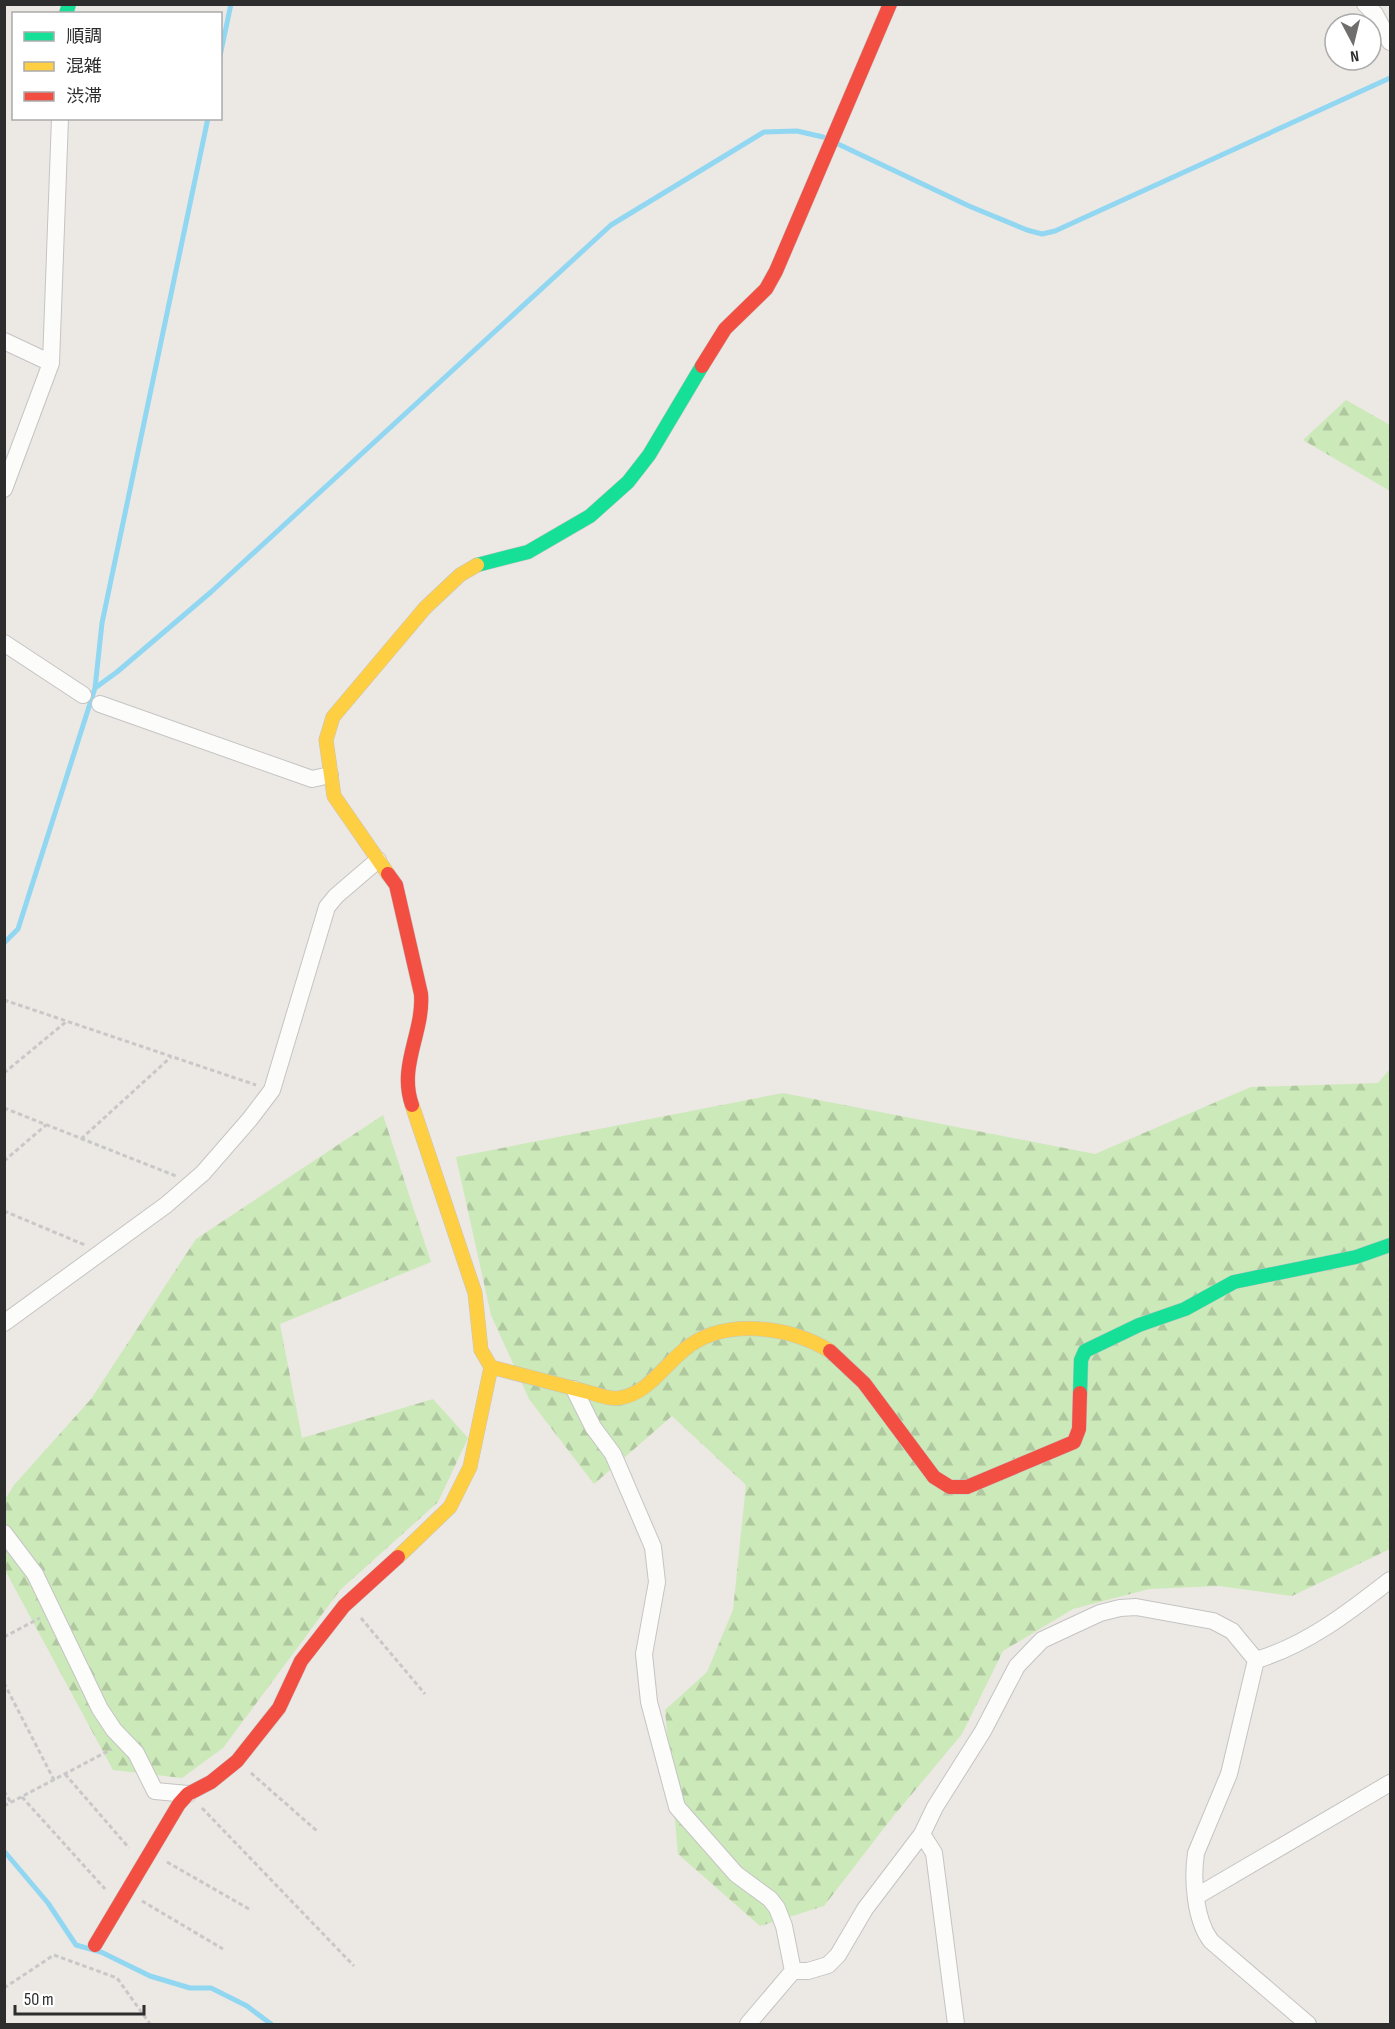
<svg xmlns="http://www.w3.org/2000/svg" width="1395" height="2029" font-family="'Sofia Sans Condensed','Noto Sans JP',sans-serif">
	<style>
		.forest { fill: url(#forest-firs) }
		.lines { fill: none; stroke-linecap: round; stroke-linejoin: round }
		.stream { stroke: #91d7f2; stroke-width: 5 }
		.street-casing { stroke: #c5c4c4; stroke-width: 18 }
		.fast-casing { stroke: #c5c4c4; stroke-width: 15 }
		.slow-casing { stroke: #c5c4c4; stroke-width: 15 }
		.jam-casing { stroke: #c5c4c4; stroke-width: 15 }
		.path { stroke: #c8c8c8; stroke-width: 3; stroke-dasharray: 4.5 3; stroke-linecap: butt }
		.street { stroke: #fcfcfb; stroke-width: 16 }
		.fast { stroke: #16e098; stroke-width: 14 }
		.slow { stroke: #ffcf43; stroke-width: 14 }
		.jam { stroke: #f24e42; stroke-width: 14 }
	</style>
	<defs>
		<pattern id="forest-firs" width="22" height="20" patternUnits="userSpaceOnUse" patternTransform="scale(1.5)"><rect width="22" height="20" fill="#cce9b9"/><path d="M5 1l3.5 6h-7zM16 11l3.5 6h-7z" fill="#b0c89f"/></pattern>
	</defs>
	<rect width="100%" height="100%" fill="#ece8e3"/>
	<path class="forest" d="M1346,400l44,25v66l-87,-51z
		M1390,1069v480l-98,47 -73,-10 -70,3 -76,20 -70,42 -41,83 -71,85 -67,87 -64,20 -82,-72 -13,-144 42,-38 26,-62 13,-125 -74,-69 -78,68 -65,-85 -38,-84 -35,-158 327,-64 312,61 156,-67 127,-4z
		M383,1115l48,147 -151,62 22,114 131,-39 35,39 -30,64 -98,88 -117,158 -41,30 -69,-8 -108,-200 -1,-69 10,-16 77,-86 105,-160z"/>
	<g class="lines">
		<path class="stream" d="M220,56l11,-52
			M838,144l131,62 58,24 15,4 13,-3 335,-153
			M95,688l22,-16 94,-80 400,-367 153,-93 33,-1 26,6
			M4,943l14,-14 77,-241 7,-65 106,-505
			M4,1851l44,52 28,42 25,7 49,24 40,12h21l36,18 24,18"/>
		<defs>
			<path id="street" d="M1365,4l10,10 15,28
				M4,341l47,22
				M4,489l47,-126 9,-245
				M4,643l79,52
				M100,704l212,75 18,-4
				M4,1323l162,-118 37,-32 47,-54 22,-29 55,-183 9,-11 42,-36
				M574,1389l19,38 20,27 40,93 4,35 -13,72 5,48 28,105 59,67 34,25 7,9 7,18 9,45
				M4,1533l31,41 65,135 14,21 22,23 19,38 33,3
				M1256,1660l-27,114 -33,79c-4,27 -1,67 15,88l97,83
				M1256,1660c51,-15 93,-48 134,-80
				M922,1834l12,19 22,171
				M1197,1896l193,-113
				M793,1971h15l20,-6 10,-10 27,-46 57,-75 13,-27 48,-76 34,-65 25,-26 58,-27 20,-5 16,-1 77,14 19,10 24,29
				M748,2024l45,-53"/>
			<path id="fast" d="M66,14l3,-10
				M477,565l51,-13 62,-36 38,-34 21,-27 53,-89
				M1080,1393l1,-33 4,-9 54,-26 46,-16 49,-27 122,-25 34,-12"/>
			<path id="slow" d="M388,874l-54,-78 -8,-56 7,-23 92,-109 35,-33 17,-10
				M491,1367c31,8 62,16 93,24 10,2 25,9 35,7 28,-4 44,-31 65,-48 39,-33 105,-24 146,1
				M398,1557l52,-50 20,-40 21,-100 -10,-17 -6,-57 -63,-188"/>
			<path id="jam" d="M702,366l23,-37 41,-40 10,-18 114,-267
				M388,874l8,11 25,109c3,38 -23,72 -9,111
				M830,1351l34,32 70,94 16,10h17l107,-45 5,-13 1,-36
				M95,1945l84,-141 9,-10 23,-12 26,-21 42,-53 22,-47 43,-55 54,-49"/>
		</defs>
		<use href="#street" class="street-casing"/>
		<use href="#fast" class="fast-casing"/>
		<use href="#slow" class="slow-casing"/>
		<use href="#jam" class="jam-casing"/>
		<path class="path" d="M4,1000l252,85
			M4,1073l63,-52
			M4,1108l172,68
			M81,1139l90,-82
			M4,1161l42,-36
			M4,1211l81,34
			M361,1618l64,76
			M4,1637l36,-19
			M4,1683l50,97
			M251,1773l66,58
			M65,1774l64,74
			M4,1791l7,12
			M22,1797l83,92
			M4,1806l108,-57
			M202,1808l152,158
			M167,1862l82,47
			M142,1901l81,48
			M4,1988l50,-33 63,23 33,46"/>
		<use href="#street" class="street"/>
		<use href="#fast" class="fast"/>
		<use href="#slow" class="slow"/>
		<use href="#jam" class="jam"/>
	</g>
	<rect width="1395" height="2029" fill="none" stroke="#2d2d2d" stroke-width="12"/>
	<rect x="12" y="12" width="210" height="108" fill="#ffffff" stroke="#ababab" stroke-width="1.5"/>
	<rect x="24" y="32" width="30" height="9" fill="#16e098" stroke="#ababab" stroke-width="1.5"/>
	<text x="66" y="42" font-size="18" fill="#2d2d2d">順調</text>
	<rect x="24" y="62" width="30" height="9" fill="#ffcf43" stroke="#ababab" stroke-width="1.5"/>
	<text x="66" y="72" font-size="18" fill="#2d2d2d">混雑</text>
	<rect x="24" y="92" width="30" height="9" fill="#f24e42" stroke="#ababab" stroke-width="1.5"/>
	<text x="66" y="102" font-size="18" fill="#2d2d2d">渋滞</text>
	<g transform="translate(1353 42) rotate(173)"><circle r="28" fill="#ffffff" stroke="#ababab" stroke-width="1.5"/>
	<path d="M0-4.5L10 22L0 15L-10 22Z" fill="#706e6d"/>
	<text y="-9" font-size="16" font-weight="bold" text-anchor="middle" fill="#2d2d2d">N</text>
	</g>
	<path d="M15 2005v9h129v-9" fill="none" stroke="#2d2d2d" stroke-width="3"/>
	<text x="24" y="2005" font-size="18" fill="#2d2d2d" stroke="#ffffff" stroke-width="4.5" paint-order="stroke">50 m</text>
</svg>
